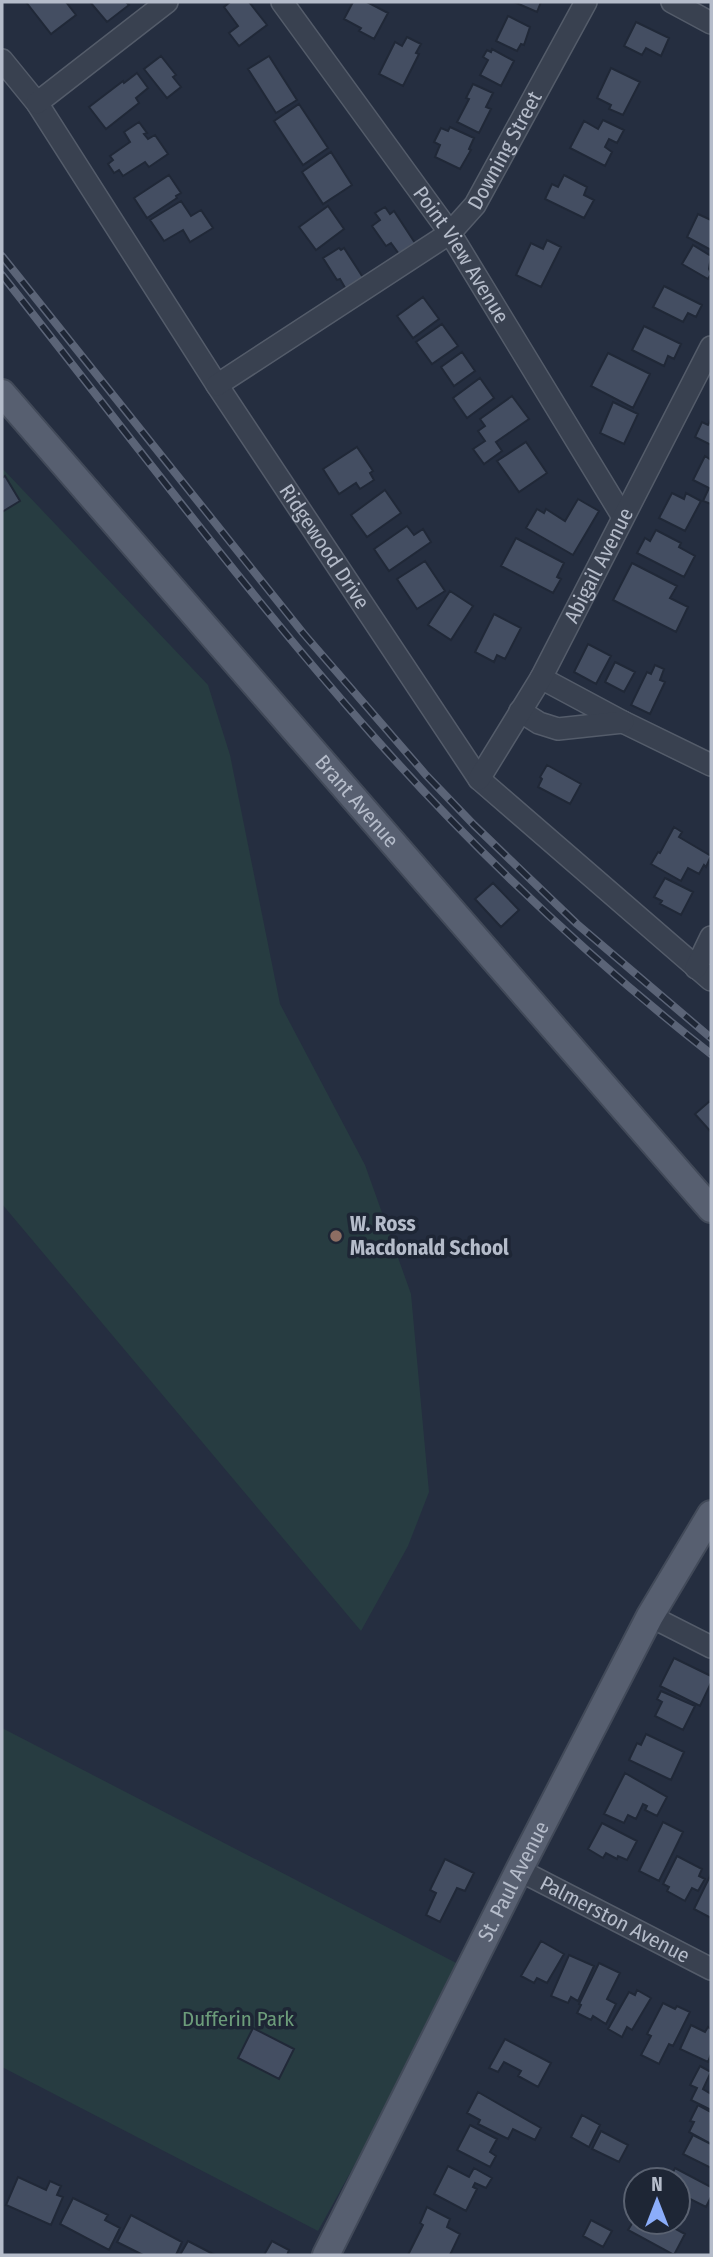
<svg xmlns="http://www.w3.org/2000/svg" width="713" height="2257" font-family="'Fira Sans Condensed',sans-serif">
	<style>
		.green { fill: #273c41 }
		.building { fill: #444e62; stroke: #202837; stroke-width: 2 }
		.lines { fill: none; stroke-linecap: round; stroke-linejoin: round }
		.minor-casing { stroke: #545c6a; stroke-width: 24 }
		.major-casing { stroke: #424a59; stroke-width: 30 }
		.minor { stroke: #394150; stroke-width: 21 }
		.major { stroke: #575f70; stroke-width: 26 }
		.rail-casing { stroke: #5b6477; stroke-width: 8 }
		.rail { stroke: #1e2635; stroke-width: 5; stroke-dasharray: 16; stroke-linecap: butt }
		.education-dot { fill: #8d6e63; stroke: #1e2635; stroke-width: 2.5 }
		.labels { text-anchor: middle; stroke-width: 7; stroke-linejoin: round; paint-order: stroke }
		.street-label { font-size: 21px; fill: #b5bcca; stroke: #1e2635 }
		.poi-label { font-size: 21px; font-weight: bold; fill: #b5bcca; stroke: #1e2635; text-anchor: start }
		.park-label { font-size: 21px; fill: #6c9c7a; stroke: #1e2635 }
	</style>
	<rect width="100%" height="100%" fill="#252e40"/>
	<path class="green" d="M2,468l206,217 22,70 50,249 85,161 46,129 18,198 -21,54 -47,85 -359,-427z
		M2,1728l462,239 -146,264 -316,-164z"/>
	<path class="building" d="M26,2h40l10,13 -25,19z
		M90,2h36l3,3 -22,17z
		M230,2h19l18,23 -28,21 -10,-13 9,-7 -14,-19z
		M353,2h14l21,11 -14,26 -15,-8 2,-3 -17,-9z
		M514,2h27l-4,10z
		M508,16l22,11 -6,18 -3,-1 -4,7 -21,-10z
		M636,22l33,16 -8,18 -15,-8 -4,7 -18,-9z
		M407,37l14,7 -5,9 3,1 -16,32 -24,-12 16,-32 7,4z
		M492,49l22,12 -13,25 -21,-11 8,-15 -5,-3 4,-7 4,2z
		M161,56l15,19 -3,2 8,10 -14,11 -23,-29z
		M269,56l28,44 -21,13 -28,-44z
		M611,68l29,14 -17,33 -14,-6 2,-4 -14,-7z
		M137,73l11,15 -12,10 3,5 -33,26 -17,-22 34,-26 1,2z
		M473,84l20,9 -7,14 5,2 -12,24 -22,-11 12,-23 -3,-1z
		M299,104l29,44 -25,17 -29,-44z
		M603,120l21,10 -7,13 -8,-4 -4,8 7,5 -7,14 -35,-18 14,-27 14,8z
		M139,122l8,11 -3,1 4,5 7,-4 13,19 -19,13 -4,-5 -22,14 -4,-6 -5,3 -6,-9 5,-4 -3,-4 20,-14 -6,-10z
		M450,127l24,11 -5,11 2,1 -11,19 -25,-12 5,-12 -6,-3 7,-14 7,3z
		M331,152l21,33 -29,19 -21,-32z
		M169,175l12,18 -5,3 1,2 -30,20 -13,-20z
		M564,175l23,12 -3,8 10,5 -10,18 -39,-19 7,-15 6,3z
		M181,201l10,15 10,-6 12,18 -23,14 -7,-12 -19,11 -14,-21z
		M328,206l16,23 -28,21 -17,-23z
		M385,207l5,7 4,-3 21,32 -16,11 -8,-11 -5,3 -14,-20 8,-6 -5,-7z
		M698,214l13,6v30l-24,-13z
		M547,240l14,7 -20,40 -25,-12 15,-32 12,6z
		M693,245l18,11 -2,13 2,5 -3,5 -26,-15z
		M339,248l2,2 3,-2 20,31 -17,12 -7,-12 -3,1 -14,-22z
		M664,286l38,19 -6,12 -8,-4 -5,9 -30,-15z
		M423,297l16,22 -26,19 -16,-22z
		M442,324l16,22 -26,18 -16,-22z
		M644,326l37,18 -7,15 -6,-3 -4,10 -32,-16z
		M462,352l13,19 -21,15 -13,-19z
		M608,353l42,21 -17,34 -42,-22z
		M480,378l14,20 -27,20 -14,-20z
		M512,396l17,23 -33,23 6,9 -18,13 -11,-15 12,-8 -7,-10 7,-5 -5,-7z
		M613,402l25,12 -14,30 -24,-11z
		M711,419v26l-16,-8 7,-15 6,3z
		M526,442l21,31 -28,19 -22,-31z
		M357,447l16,24 -3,2 4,7 -14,9 -4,-6 -17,11 -16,-25z
		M705,456l6,4v44l-8,-3 6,-13 -16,-8z
		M5,476l15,25 -18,11v-34z
		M385,490l16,23 -34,24 -16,-22z
		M672,493l12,6 2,-6 15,8 -16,30 -26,-13z
		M578,499l21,12 -26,44 -47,-27 11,-19 7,4 2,-4 19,12z
		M407,526l7,9 9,-6 8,13 -42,29 -15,-22z
		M656,530l25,13 -2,4 16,9 -11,21 -47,-24 8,-15 5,3z
		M516,538l48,25 -7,14 4,2 -8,14 -52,-27z
		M425,561l20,30 -28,18 -20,-30z
		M632,563l45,23 -7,12 18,9 -12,25 -63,-32z
		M450,591l23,15 -22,34 -23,-15z
		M494,614l27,14 -16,31 -8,-4 -3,7 -19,-10z
		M588,644l23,12 -15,28 -22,-12z
		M615,662l20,10 -11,20 -19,-10z
		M655,665l9,4 -4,11 5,2 -15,32 -19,-9 16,-33 4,2z
		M547,765l34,19 -11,20 -32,-17 4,-8 -2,-2z
		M674,827l8,5 -3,5 32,19 -5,11 -2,-2 -5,9 -11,-6 -7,13 -30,-17 7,-12 2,1z
		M665,878l28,14 -12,23 -21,-11 2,-3 -8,-4z
		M493,883l26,27 -18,17 -26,-28z
		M711,1100v32l-16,-18z
		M674,1658l37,18v7l-11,23 -40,-20z
		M661,1691l34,15 -12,24 -28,-14 7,-14 -5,-3z
		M646,1734l38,18 -13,28 -42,-20 8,-17 4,2z
		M625,1773l42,24 -10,19 -12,-6 2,-4 -4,-2 -7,15 -8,-4 -4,8 -20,-9z
		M663,1822l20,10 -24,49 -20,-10z
		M602,1823l35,18 -10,19 -9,-4 -1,3 -11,-6 -3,5 -15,-9z
		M677,1856l25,13 -3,7 6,3 -7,12 -6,-3 -7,13 -18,-10 2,-4 -6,-3z
		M445,1859l29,14 -9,18 -8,-3 -17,34 -14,-7 10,-22 -6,-3z
		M711,1874v44l-17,-9z
		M541,1941l23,13 -17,29 -10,-5 -3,5 -13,-7z
		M569,1955l25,11 -16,35 -7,-4 -3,6 -17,-7z
		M599,1963l21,10 -13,26 9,5 -10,20 -13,-8 -2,4 -14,-7 4,-8 -2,-1z
		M637,1990l14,8 -19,32 -5,-3 -5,10 -14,-8 21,-37 6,3z
		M663,2003l12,6 2,-3 13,6 -17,34 -4,-2 -10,20 -18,-9 10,-19 -4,-2z
		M691,2025l14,7 3,-5 3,2v25l-3,8 -28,-13z
		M253,2028l41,21 -15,30 -41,-21z
		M505,2039l46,24 -13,24 -20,-11 3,-5 -17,-9 -6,10 -9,-4z
		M700,2066l11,6 -8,17 8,5v16l-20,-10 6,-12 -7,-3z
		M478,2092l63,36 -6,12 -22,-11 -5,10 -30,-15 2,-4 -13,-7z
		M698,2105l13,7v32l-22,-12 5,-10 -4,-1z
		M582,2115l18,10 -11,22 -18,-10z
		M470,2125l27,14 -7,13 6,4 -6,11 -33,-17z
		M601,2131l27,14 -9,17 -27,-13z
		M693,2135l18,9v24l-28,-14z
		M448,2166l21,11 5,-9 18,10 -6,10 -11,-5 -2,4 4,2 -11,22 -32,-17z
		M675,2168l36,19v10l-5,10 -28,-14v-13h-9z
		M18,2177l28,13 4,-9 11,5 -4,9 6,2 -12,28 -45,-20z
		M73,2198l35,17 -3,5 15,8 -11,22 -49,-26z
		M427,2207l23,12 -3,8 13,7 -10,21h-42l15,-30 -3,-2z
		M131,2215l51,27 -6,13h-33l-26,-13z
		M636,2217v5h8l14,8 2,-4 3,2 2,-5 20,11 -11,21 -46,-25z
		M591,2220l21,11 -9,16 -20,-11z
		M188,2241l27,14h-35z
		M272,2241l17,9 -2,5h-23z"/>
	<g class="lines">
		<defs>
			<g id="minor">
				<path id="s1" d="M282,2l168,231 173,284"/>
				<path d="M672,2l39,21"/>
				<path id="s2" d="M2,60l35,43 180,282 262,394 232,201"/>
				<path d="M37,103l130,-101"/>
				<path id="s3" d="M217,385l233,-152 25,-28 111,-203"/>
				<path d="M541,678l82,44 88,43"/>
				<path d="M520,711l19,12 19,6 65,-7"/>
				<path id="s4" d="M479,779l62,-101 170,-331"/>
				<path d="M696,968l15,-31"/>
				<path d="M650,1616l61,31"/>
				<path id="s5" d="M519,1870l192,99"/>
			</g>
			<g id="major">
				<path id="s6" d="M2,393l709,816"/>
				<path id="s7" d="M326,2255l193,-385 131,-254 61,-102"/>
			</g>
		</defs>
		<use href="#minor" class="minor-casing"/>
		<use href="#major" class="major-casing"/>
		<use href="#minor" class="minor"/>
		<use href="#major" class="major"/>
		<defs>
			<path id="rail" d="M2,256l301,377 123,142 48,50 103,99 134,114
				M2,275c123,155 242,315 373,463 102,115 215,221 336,316"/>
		</defs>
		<use href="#rail" class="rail-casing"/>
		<use href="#rail" class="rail"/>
	</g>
	<circle class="education-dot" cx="336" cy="1236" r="7"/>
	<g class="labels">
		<g class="street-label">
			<text dy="7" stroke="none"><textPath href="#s3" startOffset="378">Downing Street</textPath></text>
			<text dy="7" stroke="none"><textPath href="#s1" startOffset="310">Point View Avenue</textPath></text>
			<text dy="7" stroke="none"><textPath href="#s2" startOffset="584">Ridgewood Drive</textPath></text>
			<text dy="7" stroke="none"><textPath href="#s4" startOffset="245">Abigail Avenue</textPath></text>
			<text dy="7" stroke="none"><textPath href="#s6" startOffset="541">Brant Avenue</textPath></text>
			<text dy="7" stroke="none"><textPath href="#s7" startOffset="418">St. Paul Avenue</textPath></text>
			<text dy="7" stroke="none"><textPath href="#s5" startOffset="108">Palmerston Avenue</textPath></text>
		</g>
		<g class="poi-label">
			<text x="350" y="1231">W. Ross<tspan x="350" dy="24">Macdonald School</tspan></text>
		</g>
		<g class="park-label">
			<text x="238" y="2026">Dufferin Park</text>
		</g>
	</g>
	<rect width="713" height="2257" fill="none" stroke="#b5bcca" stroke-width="7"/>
	<g transform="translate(657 2201)"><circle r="33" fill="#1e2635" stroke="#5a6271" stroke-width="2"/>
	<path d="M0-5L12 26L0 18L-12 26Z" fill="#8badfa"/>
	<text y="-10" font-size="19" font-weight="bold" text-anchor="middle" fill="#b5bcca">N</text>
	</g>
</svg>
